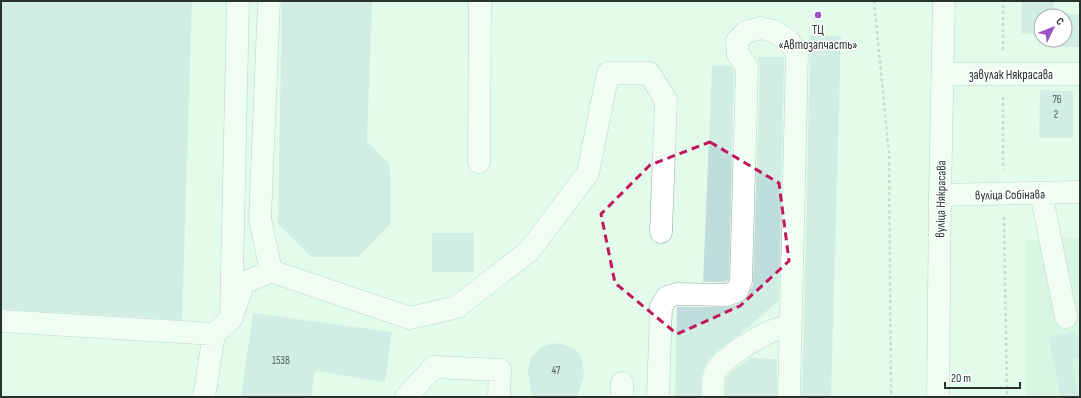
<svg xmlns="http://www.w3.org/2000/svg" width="1081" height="398" font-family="'Sofia Sans Condensed',sans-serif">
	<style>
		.built { fill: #cfeeda }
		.building { fill: #bfdedb }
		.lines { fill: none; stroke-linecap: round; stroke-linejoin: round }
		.minor-casing { stroke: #91a899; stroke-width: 23 }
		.major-casing { stroke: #91a899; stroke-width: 23 }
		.path { stroke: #a5b9ac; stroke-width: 2.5; stroke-dasharray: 3 3; stroke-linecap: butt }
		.minor { stroke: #fff; stroke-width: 22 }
		.major { stroke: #fff; stroke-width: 22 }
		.marked { fill: none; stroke: #c2185b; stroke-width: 3; stroke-dasharray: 8 5; stroke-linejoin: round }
		.poi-dot { fill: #9b52c5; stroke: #fff; stroke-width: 1.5 }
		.labels { text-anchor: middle; stroke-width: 3; stroke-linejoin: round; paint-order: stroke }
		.number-label { font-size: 11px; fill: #4e5e58 }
		.poi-label { font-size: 13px; fill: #29332d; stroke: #fff }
		.street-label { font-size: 13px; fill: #29332d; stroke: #fff }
	</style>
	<rect width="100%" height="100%" fill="#e2fbeb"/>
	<path class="built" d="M1080,237v160h-54v-156z"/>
	<path class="building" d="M1,1h191l-10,319 -181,-11z
		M282,1h90l-5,140 23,24 1,58 -33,34h-47l-33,-33z
		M1022,1h32v13h26v33h-20v-7h5v-24h-24v18l-20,-1z
		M809,35l32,1 -10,361h-29l8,-343z
		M758,57h26l-5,243 -41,36 -21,15 -9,9 -6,12 -2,25h-25l2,-90h55l14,-7 7,-15 7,-218z
		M712,65l19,1 3,5 -5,207 -2,3 -2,1h-22z
		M1040,90l33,1v47h-34z
		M432,233h42v39h-42z
		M253,313l139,19 -7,50 -70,-11 -4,26h-70z
		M1075,332l1,4h4v22l-8,1 7,38h-19l-11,-60z
		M558,343l14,5 6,5 4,7 2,16 -7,21h-45l-4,-25 1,-7 3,-8 6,-7 6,-4z
		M750,358l27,1v38h-52l1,-19 7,-8z"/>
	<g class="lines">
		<defs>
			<path id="minor" d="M269,1l-9,218 11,52
				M943,74h137
				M479,162l1,-161
				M1041,193l25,124
				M940,195l140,-3
				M231,319l13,-36 27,-12 139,47 47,-11 72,-56 59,-78 20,-100h41l17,27 -5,132
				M1,321l213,13
				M204,397l10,-63 17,-15 7,-318
				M406,397l28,-30 66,3 -1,27
				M622,397v-14
				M658,397l3,-90 6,-10 10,-3 50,1 10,-4 4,-10 6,-214 -9,-13 -1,-13 9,-9 14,-4 14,3 15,10 8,13 -8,343
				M713,397c0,-7 -1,-18 2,-25 6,-13 45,-37 60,-42 5,-2 10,-2 15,-2"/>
			<path id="major" d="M938,397l2,-202 4,-194"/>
		</defs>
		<use href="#minor" class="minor-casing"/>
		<use href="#major" class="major-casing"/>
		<path class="path" d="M874,1l15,152 2,244
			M1003,50v-49
			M1003,97v73
			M1004,217l3,180"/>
		<use href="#minor" class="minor"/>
		<use href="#major" class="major"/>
	</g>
	<path d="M0 0H1081V398H0ZM710,142l69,41 10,78 -49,45 -63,28 -62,-51 -14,-69 49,-49z" fill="#e2fbeb" fill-opacity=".55" fill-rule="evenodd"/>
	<path class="marked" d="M710,142l69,41 10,78 -49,45 -63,28 -62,-51 -14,-69 49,-49z"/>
	<circle class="poi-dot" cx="818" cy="15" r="4"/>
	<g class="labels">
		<g class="number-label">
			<text x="1057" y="103">76</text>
			<text x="1056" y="118">2</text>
			<text x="281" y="364">153В</text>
			<text x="556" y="374">47</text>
		</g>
		<g class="poi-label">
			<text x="818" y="34">ТЦ<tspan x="818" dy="15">«Автозапчасть»</tspan></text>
		</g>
		<g class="street-label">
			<text x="1011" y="79">завулак Някрасава</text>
			<text transform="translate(1010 194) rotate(-1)" y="5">вуліца Собінава</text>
			<text transform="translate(940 199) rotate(-89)" y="5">вуліца Някрасава</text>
		</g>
	</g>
	<rect width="1081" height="398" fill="none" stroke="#29332d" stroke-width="4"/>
	<g transform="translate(1053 28) rotate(47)"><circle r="19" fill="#ffffff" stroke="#a9adab"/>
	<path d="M0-3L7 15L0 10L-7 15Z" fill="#9b52c5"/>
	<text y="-6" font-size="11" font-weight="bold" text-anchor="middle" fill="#29332d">С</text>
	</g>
	<path d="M945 382v6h75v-6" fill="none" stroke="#29332d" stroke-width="2"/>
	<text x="951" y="382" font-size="12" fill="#29332d" stroke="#ffffff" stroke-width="3" paint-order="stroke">20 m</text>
</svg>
